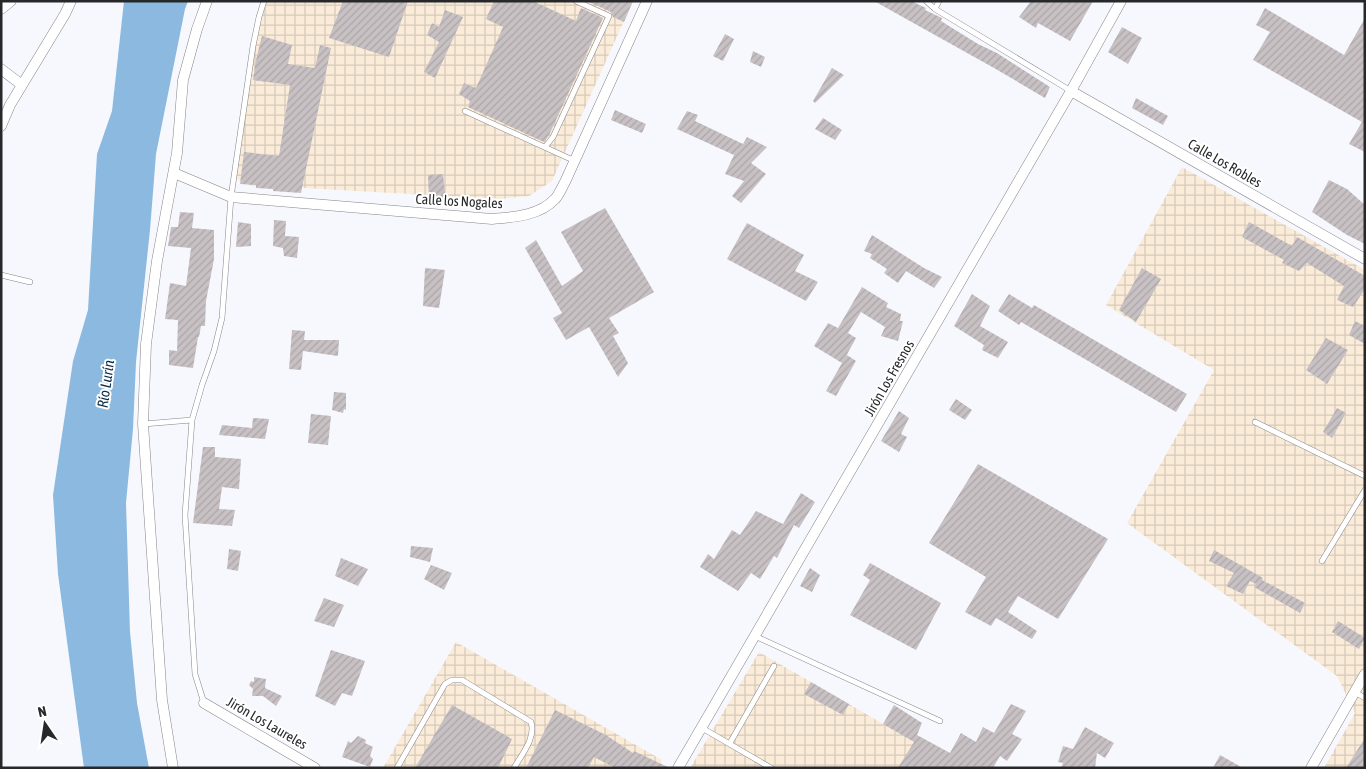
<svg xmlns="http://www.w3.org/2000/svg" width="1366" height="769" font-family="'Asap Condensed',sans-serif">
	<style>
		.industrial { fill: url(#industrial-grid) }
		.water { fill: #8cb9df }
		.building { fill: url(#building-hatch) }
		.lines { fill: none; stroke-linecap: round; stroke-linejoin: round }
		.service-casing { stroke: #85858b; stroke-width: 6 }
		.minor-casing { stroke: #85858b; stroke-width: 11 }
		.service { stroke: #fff; stroke-width: 5 }
		.minor { stroke: #fff; stroke-width: 10 }
		.labels { text-anchor: middle; stroke-width: 4; stroke-linejoin: round; paint-order: stroke }
		.street-label { font-size: 14px; fill: #27282a; stroke: #fff }
		.water-label { font-size: 15px; font-style: italic; fill: #0b2f48; stroke: #fff }
	</style>
	<defs>
		<pattern id="industrial-grid" width="8" height="8" patternUnits="userSpaceOnUse" patternTransform="scale(1.25)"><rect width="8" height="8" fill="#faecd9"/><path d="M0 4h8M4 0v8" fill="none" stroke="#d6caba"/></pattern>
		<pattern id="building-hatch" width="6" height="6" patternUnits="userSpaceOnUse" patternTransform="scale(1.25)"><rect width="6" height="6" fill="#c8c1c3"/><path d="M-1 1l2-2M0 6l6-6M5 7l2-2" fill="none" stroke="#aca6a8"/></pattern>
	</defs>
	<rect width="100%" height="100%" fill="#f7f8fe"/>
	<path class="industrial" d="M267,1h366l-81,180 -23,15 -30,3 -250,-14 -15,-8 22,-139z
		M1182,167l183,103v498h-41l31,-55 -18,-37 -210,-153 87,-153 -108,-65z
		M456,642l206,118 -4,8h-275z
		M759,652l52,30 148,86h-269z"/>
	<path class="water" d="M124,1h64l-3,8 -29,145 -6,76 -14,132 -3,67 -7,74 4,129 7,71 12,65h-65l-26,-194 -5,-79 20,-134 15,-51 9,-156 15,-43z"/>
	<path class="building" d="M343,1h65l-19,56 -60,-19z
		M494,1h39l43,20 5,-13 22,10 -54,117 -5,7 -76,-35 2,-6 -11,-7 5,-11 12,5 27,-61 -17,-8z
		M587,1h46l-9,21 -11,-5 -2,-5z
		M874,1h37l15,7 -1,2 17,8 -1,3 37,23 19,9 53,34 -5,11 -51,-30z
		M1031,1h62l-23,40 -32,-18 -2,5 -17,-11z
		M1265,8l79,47 21,-37v134l-16,-8 13,-22 -109,-62 17,-28 -14,-7z
		M445,10l18,7 -28,61 -11,-6 15,-30 -12,-7 5,-12 7,4z
		M1122,27l20,11 -14,26 -20,-12z
		M725,34l9,5 -11,22 -10,-5z
		M262,36l30,9 -4,19 27,4 5,-23 11,3 -30,145 -28,-2v-2l-17,-1v-3l-16,-1 4,-32 35,4 11,-71 -37,-5 3,-20z
		M753,51l12,6 -4,10 -11,-5z
		M832,68l12,7 -29,28 -2,-2z
		M1136,98l32,18 -5,9 -31,-17z
		M615,110l31,14 -4,9 -31,-13z
		M687,111l11,4 -3,6 48,23 4,-7 20,10 -16,16 15,11 -25,29 -9,-7 12,-15 -19,-7 9,-19 -57,-26z
		M823,118l19,12 -7,10 -20,-11z
		M443,174l3,28 -17,-1 -1,-26z
		M1329,180l18,9 18,16v39l-18,-9 -35,-23z
		M605,208l49,84 -45,26 10,15 -6,3 15,27 -10,14 -29,-50 -23,13 -13,-22 9,-5 -37,-65 11,-8 26,46 21,-15 -22,-39z
		M180,212l14,1 -2,15 22,2v29l-8,42 -1,25h-4l-2,11h-1l-5,31 -24,-3v-15l8,1 1,-31 -13,-1 5,-36 16,3 5,-38 -23,-2 3,-19h7z
		M274,220l12,1 -1,15 14,1 -2,21 -13,-2 -1,-8 -10,-2z
		M238,222l13,2v22l-15,1z
		M1249,222l43,24 5,-9 68,39v13l-12,18 -16,-7 7,-14 -37,-23 -8,8 -17,-8 2,-3 -42,-23z
		M747,223l57,32 -9,16 23,11 -12,19 -79,-42z
		M872,235l52,33 18,9 -8,11 -28,-17 -8,12 -14,-10 3,-4 -17,-11 2,-4 -8,-3z
		M425,268l20,2 -6,38 -16,-2z
		M1142,268l19,11 -25,43 -17,-12z
		M862,287l26,16 -2,4 15,7 -1,7h3l-5,20 -17,-5 4,-9 -24,-15 -13,21 8,5 -11,20 2,-3 9,6 -20,35 -10,-5 16,-28 -28,-17 14,-23 10,5z
		M972,294l18,12 -10,20 28,16 -10,16 -16,-8 2,-5 -30,-19z
		M1009,294l23,14 2,-3 153,89 -11,18 -155,-90 -2,3 -21,-14z
		M1355,321l10,5v18l-16,-9z
		M292,330l13,1 -1,9h35l-1,16 -35,-5 -2,19 -12,-1z
		M1326,338l22,12 -21,34 -21,-14z
		M334,392l12,1v17l-2,-1 -1,4 -11,-3z
		M956,399l16,11 -7,10 -16,-10z
		M1337,408l9,5 -14,25 -9,-6z
		M899,411l10,7 -8,16 6,3 -8,15 -18,-11z
		M311,414l20,2 -3,29 -20,-2z
		M253,418l16,1 -4,20 -46,-4 3,-10 30,3z
		M203,447h12v10l26,2 -2,30 -17,-2 -3,22 16,1 -3,16 -39,-3z
		M978,464l130,75 -50,80 -40,-23 -10,16 29,19 -5,8 -36,-21 -5,8 -26,-14 21,-35 -57,-34z
		M801,493l14,9 -16,26 -5,-3 -17,33 -3,-2 -14,23 -9,-6 -13,18 -38,-24 8,-13 6,5 18,-29 8,5 16,-24 27,13z
		M411,546l22,2 -3,14 -20,-5z
		M229,549l12,2 -3,20 -11,-2z
		M1214,550l49,28 -1,2 43,23 -5,10 -46,-26 2,-3 -6,-3 -7,13 -17,-8 8,-13 -25,-12z
		M341,558l27,11 -10,17 -23,-10z
		M870,563l71,40 -25,47 -66,-35 20,-35 -7,-5z
		M431,565l21,8 -8,17 -20,-11z
		M810,568l10,7 -8,17 -12,-6z
		M324,598l20,7 -10,22 -20,-6z
		M1338,621l27,17 -6,11 -27,-17z
		M331,650l34,11 -13,35 -10,-3 -7,13 -20,-10z
		M254,677l12,2 -1,9 17,8 -6,10 -13,-10h-11l1,-7 -4,-4 2,-4 3,1z
		M811,682l38,22 -6,11 -39,-21z
		M1011,704l15,7 -14,23 10,5 -15,22 -7,-5 -7,12h-95l16,-26 -31,-18 11,-19 28,18 -5,12 33,18 11,-20 15,9 7,-15 11,6z
		M452,705l60,34 -14,29h-83z
		M555,710l51,25 27,18 1,-2 36,17h-55l-21,-11 -6,11h-62z
		M1085,727l29,16 -9,15 -8,-5 -2,15h-34l2,-5 -5,-1 5,-16 10,3z
		M358,736l8,4 -1,3 8,4 -3,9 3,3 -3,8 -28,-10 6,-16 3,2z
		M1365,738v30h-19z
		M1220,755l23,13h-30z"/>
	<g class="lines">
		<defs>
			<path id="service" d="M926,1l9,8
				M939,1l-4,8 136,82
				M465,111l110,50
				M545,147l8,-10 56,-121 -33,-15
				M1,275l29,7
				M1255,422l110,54
				M143,424l49,-4
				M1322,561l43,-71
				M755,636l185,85
				M1355,692l10,6
				M204,703l-9,-29 -10,-159 7,-95 10,-35 12,-34 8,-33 9,-121 22,-151 6,-29 5,-16
				M702,728l69,40
				M730,743l44,-77
				M397,768l48,-84 7,-4h10l69,42c5,16 -9,32 -17,46"/>
			<path id="minor" d="M1,9l10,-8
				M1,69l21,16
				M1071,91l294,168
				M1,126l9,-21 55,-91 6,-13
				M174,173l57,24 261,22c22,-2 47,-3 63,-20 4,-4 7,-12 10,-17l82,-181
				M204,703l111,65
				M173,768l-11,-68 -19,-276 3,-80 11,-83 20,-108 6,-73 14,-51 10,-28
				M678,768l393,-677 50,-90
				M1311,768l54,-94"/>
		</defs>
		<use href="#service" class="service-casing"/>
		<use href="#minor" class="minor-casing"/>
		<use href="#service" class="service"/>
		<use href="#minor" class="minor"/>
	</g>
	<g class="labels">
		<g class="street-label">
			<text transform="translate(1225 163) rotate(30)" y="5">Calle Los Robles</text>
			<text transform="translate(459 201) rotate(3)" y="5">Calle los Nogales</text>
			<text transform="translate(889 378) rotate(-60)" y="5">Jirón Los Fresnos</text>
			<text transform="translate(267 723) rotate(30)" y="5">Jirón Los Laureles</text>
		</g>
		<g class="water-label">
			<text transform="translate(106 384) rotate(-82)" y="5">Río Lurín</text>
		</g>
	</g>
	<rect width="1366" height="769" fill="none" stroke="#27282a" stroke-width="5"/>
	<g transform="translate(45 724) rotate(347)" stroke="#ffffff" stroke-width="4" paint-order="stroke">
	<path d="M0-4L9 19L0 12L-9 19Z" fill="#27282a"/>
	<text y="-8" font-size="14" font-weight="bold" text-anchor="middle" fill="#27282a">N</text>
	</g>
</svg>
